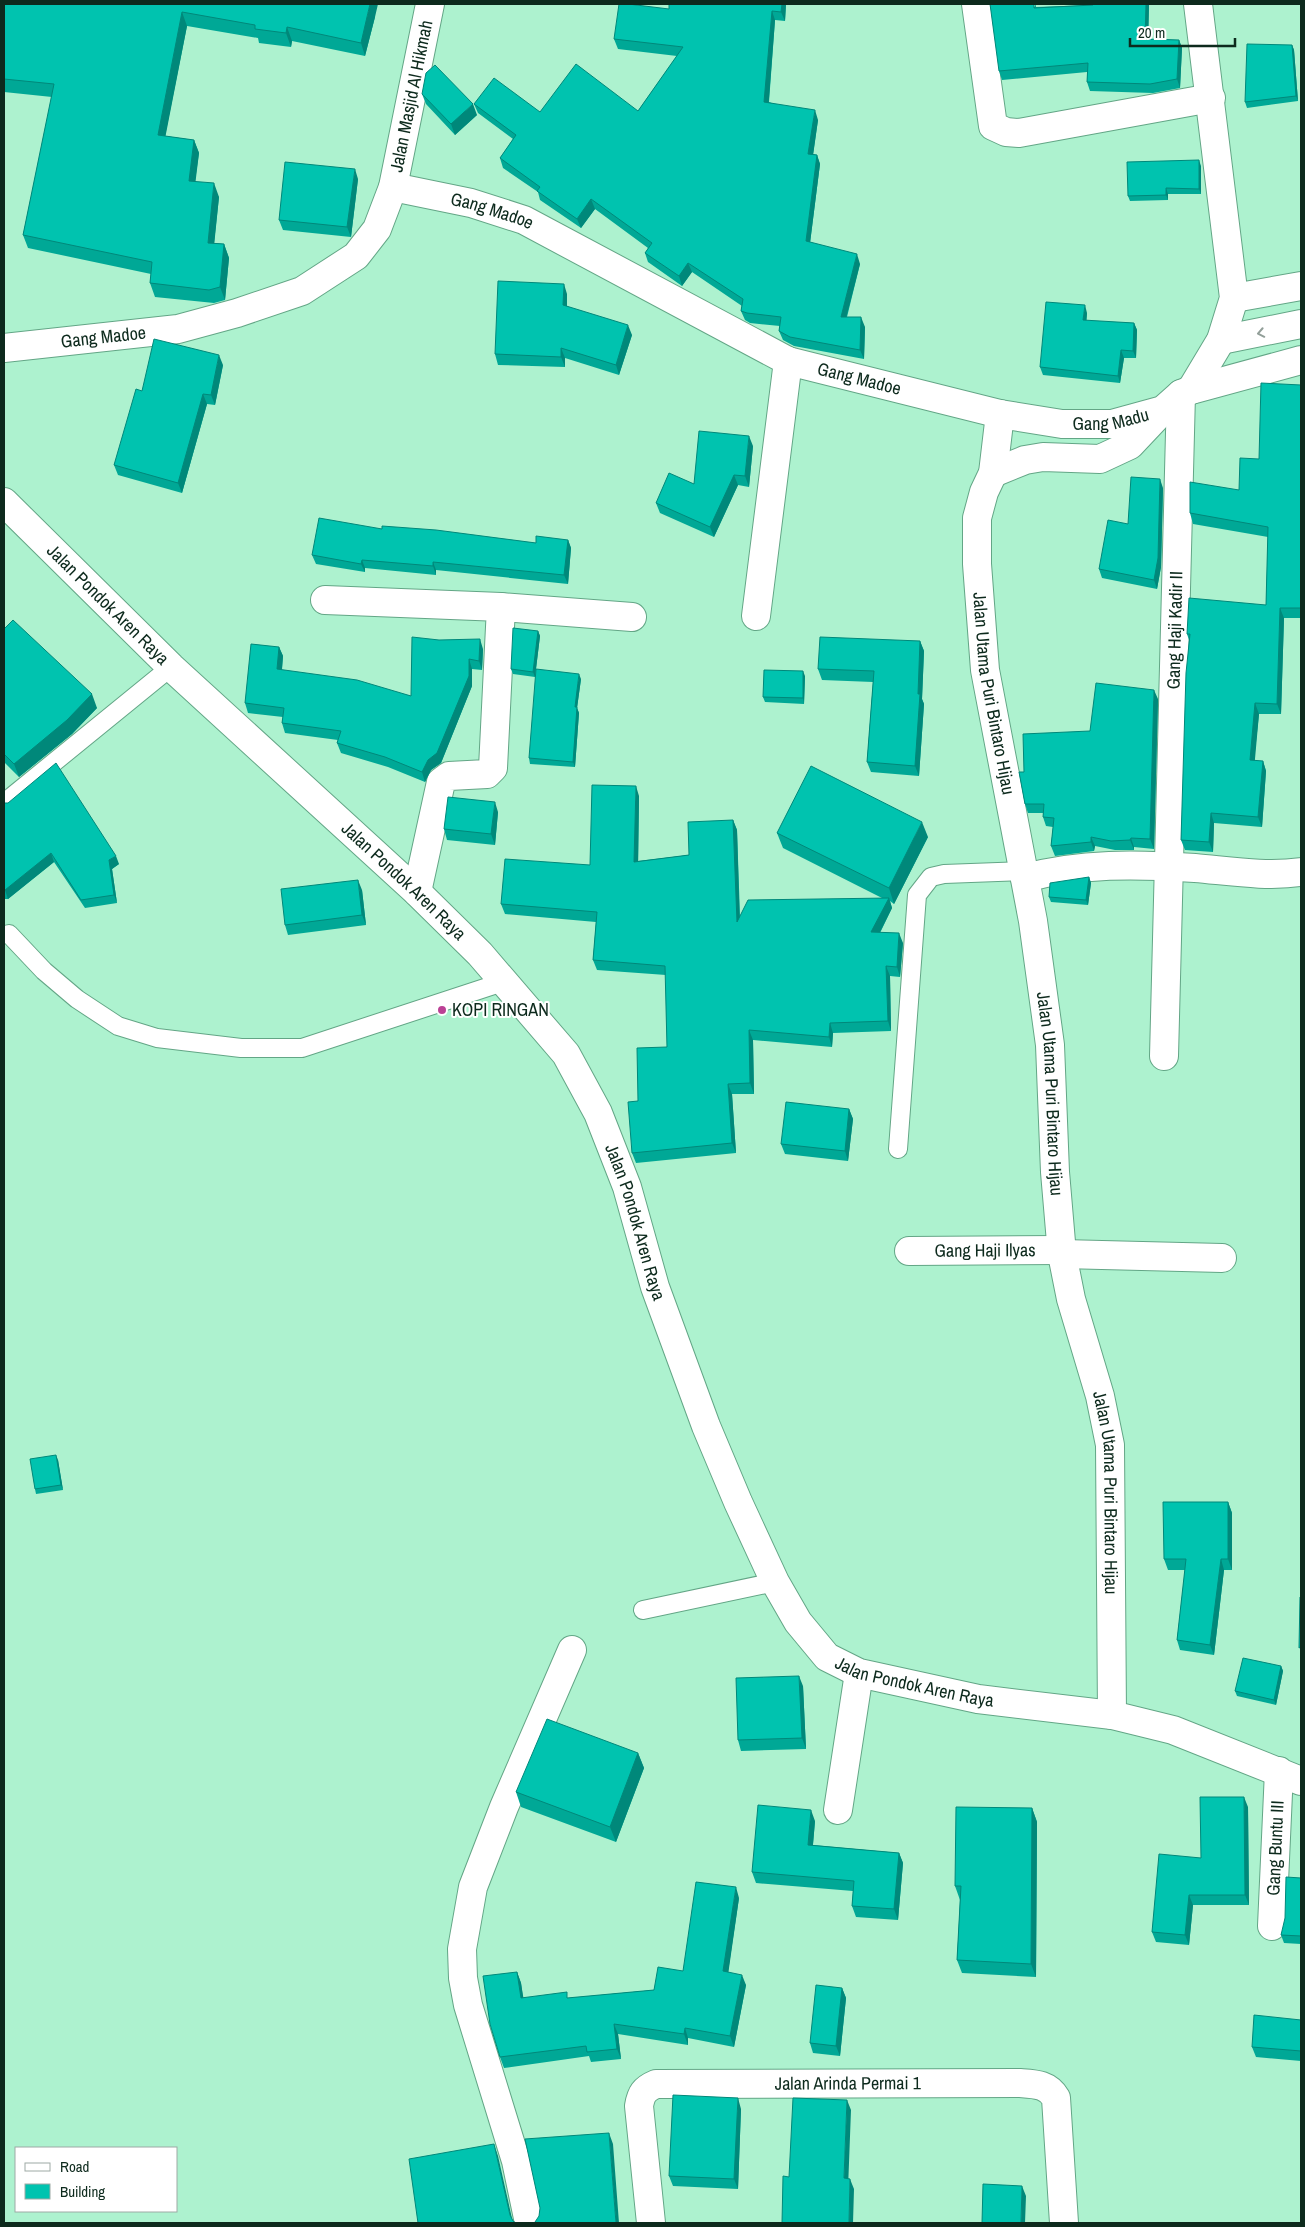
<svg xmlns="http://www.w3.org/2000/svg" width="1305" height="2227" font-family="'Archivo Narrow',sans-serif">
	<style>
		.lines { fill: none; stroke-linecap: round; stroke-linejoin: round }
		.lane-casing { stroke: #63a686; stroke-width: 20 }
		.street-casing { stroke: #63a686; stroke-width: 30 }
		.secondary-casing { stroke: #63a686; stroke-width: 30 }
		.lane { stroke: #fff; stroke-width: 18 }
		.street { stroke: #fff; stroke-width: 28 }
		.secondary { stroke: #fff; stroke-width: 28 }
		.wall { fill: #00a896 }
		.shaded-wall { fill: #00887a }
		.building { fill: #00c3af; stroke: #00887a }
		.oneway { stroke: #929f99 }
		.poi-dot { fill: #bb4195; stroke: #fff; stroke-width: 2 }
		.labels { text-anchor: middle; stroke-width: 4; stroke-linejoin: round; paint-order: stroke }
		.street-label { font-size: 18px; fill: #0d2a1d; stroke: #fff }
		.poi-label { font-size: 18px; fill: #0d2a1d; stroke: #fff; text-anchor: start }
	</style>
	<rect width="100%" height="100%" fill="#adf2cf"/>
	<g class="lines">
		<defs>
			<path id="lane" d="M4,803l167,-136
				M9,934l35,37 33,28 41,27 39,12 84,10h61l201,-66
				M898,1149l19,-254 14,-18 13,-3 79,-3
				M643,1610l132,-28"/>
			<g id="street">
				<path d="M976,4l17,122 13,6 13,1 192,-35"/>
				<path id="s1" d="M393,187l78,16 53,17 264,141 212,53 62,10h50l51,-14 18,-16 10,-4 110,-30"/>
				<path d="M1234,298l67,-12"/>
				<path d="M1221,340l80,-16"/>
				<path id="s2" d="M4,348l174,-19 59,-16 65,-22 54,-35 21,-27 16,-42 37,-183"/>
				<path d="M1191,390l30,-50 13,-42 -36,-294"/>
				<path d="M993,473l32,-13 18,-3 57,2 30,-14 33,-35"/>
				<path d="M325,600l176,7 -8,161 -6,6 -38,2 -8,6 -24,110"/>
				<path d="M501,607l131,10"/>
				<path d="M756,616l32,-255"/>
				<path d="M1025,878c56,-15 112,-14 170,-10 35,3 71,9 106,4"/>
				<path id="s3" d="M1164,1056l17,-662"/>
				<path id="s4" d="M909,1251l153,-1"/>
				<path d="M1062,1254l160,4"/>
				<path d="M838,1810l21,-137"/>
				<path id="s5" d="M1272,1926l7,-155"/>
				<path d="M529,2223l-13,-62 -48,-156 -5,-27 -1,-29 11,-62 31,-80 68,-157"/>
				<path id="s6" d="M651,2223l-12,-117c2,-12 5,-17 17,-22l364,-1c15,1 28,1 36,15l8,125"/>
			</g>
			<g id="secondary">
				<path id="s7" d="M1000,414l-7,59 -9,19 -7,26v46l8,106 48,251 17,124 5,127 7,82 9,45 29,97 10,49 2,270"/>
				<path id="s8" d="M4,502l167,165 246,225 63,62 86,100 32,59 29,74 28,100 51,139 32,76 37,80 23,40 29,35 32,16 119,26 134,16 61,15 128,51"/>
			</g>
		</defs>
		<use href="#lane" class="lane-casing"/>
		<use href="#street" class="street-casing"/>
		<use href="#secondary" class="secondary-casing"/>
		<use href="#lane" class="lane"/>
		<use href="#street" class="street"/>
		<use href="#secondary" class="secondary"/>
	</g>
	<path class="wall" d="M4,4l371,13 -10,39 -73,-15 -1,6 -32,-4 -1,-5 -71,-12 -22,110 29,4 5,13 -4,28 24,16 -5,46 10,1 5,14 -4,42 -11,3 -59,-6 -5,-14 1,-9 -123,-26 -5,-13 29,-138 -48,-5z
		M669,4h117l-1,17 -10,-1 -6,82 49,18 -5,34 4,1 3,9 -10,79 50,21 -13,53 18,10 -1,32 -70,-13 -11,-6 -4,-9 1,-5 -30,-3 -5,-3 -4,-9 1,-5 -50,-34 -10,14 -34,-24 -3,-9 3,-5 -53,-39 -14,19 -41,-28 -2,-8 -35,-24 -3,-10 13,-19 -35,-26 -4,-9 66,8 98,-1 39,-55 -59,-7 -4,-10 55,-30z
		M1036,4v3l57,-2 56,-1 -1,35 31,1 3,8 -2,40 -27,5 -63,-2 -3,-9v-10l-85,8 -3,-9z
		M1292,45l2,5 4,51 -51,7 -2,-6z
		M422,94l55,21 -22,20 -29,-31z
		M1201,166v28h-33v6l-38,1 -2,-5z
		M358,179l-7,58 -68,-7 -4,-10z
		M567,294v12l65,29 -13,40 -54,-17v9l-67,-2 -3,-11z
		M1087,313l-1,8 48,2 3,7 -1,28h-12l-4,25 -77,-8 -3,-8z
		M223,365l-8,40 -8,-1 -25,89 -64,-18 -4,-10 28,-74z
		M1301,385v233h-17l-3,96h-22l-5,47h9l3,10 -4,56 -48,-4 -1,29 -28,-2 -4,-10 8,-200 -2,-6 79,-29 2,-68 -75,-13 -3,-11 49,-23 20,-31z
		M753,446l-4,41 -11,-2 -24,52 -54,-24 -4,-10 38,-19z
		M1163,488l-2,79 -4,22 -55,-11 -3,-9 29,-45z
		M382,529l154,14 32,-3 3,8 -3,36 -132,-14v5l-71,-7v4l-49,-8 -4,-9z
		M4,629l93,79 -25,26 -53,43 -15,-15z
		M538,631l2,5 -5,41 -22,-3 -2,-5z
		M920,641l4,10 -2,48 2,5 -5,72 -48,-4 -4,-10 6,-80 -51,-2 -4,-11z
		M279,647l4,9 -1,14 129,26 72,-47 -1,21 -10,-1v17l-31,77 -10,7 -6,12 -37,-15 -47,-14 -4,-10 1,-3 -53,-7 -3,-10 1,-6 -35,-4 -3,-10z
		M805,676l-1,28 -39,-2 -2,-5z
		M581,679l-4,29 2,5 -4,54 -45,-3 -1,-6z
		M1158,699l-4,150 -20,-2v3h-19l-20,-4 -1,5 -39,5 -4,-10 2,-19 -7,-1 -3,-9v-4h-15l-3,-9 -1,-32 66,-41z
		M639,796l-1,65 51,-6 44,-35 4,10 3,86 142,-18 -99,-50 -6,-15 151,4 -34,67 -4,-3 2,7 -12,25 23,10 -3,34 -10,-1 1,55 -58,2 -1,14 -79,-7 1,54h-22l4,59 -100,10 -4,-10 6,-52 29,-54 -1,-72 -69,-5 -4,-10 3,-38 -91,-8 -4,-10 89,-39z
		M4,803l115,61 -7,5 5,34 -32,5 -31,-46 -46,37h-4z
		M498,812l-3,33 -48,-5 -3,-11z
		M1089,877l2,6 -3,22 -37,-3 -2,-5z
		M362,890l4,35 -78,10 -3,-10z
		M849,1109l4,10 -5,42 -63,-7 -4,-10z
		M58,1460l5,30 -27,4 -1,-5z
		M1228,1502l4,11v57h-8l-10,85 -34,-5 -3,-10 8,-70h-17l-4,-11z
		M1281,1666l2,5 -7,34 -39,-9 -2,-5z
		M803,1686l3,63 -65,2 -3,-11z
		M638,1753l6,15 -28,74 -95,-35 -5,-15z
		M1248,1807l1,98h-56l-4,40 -33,-3 -4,-10 49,-74z
		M1032,1808l5,14 -1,155 -74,-4 -5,-13 3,-60 -5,-14z
		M815,1821l-2,24 86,8 4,10 -5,57 -42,-3 -4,-11 1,-15 -97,-8 -4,-11z
		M1301,1878v66l-17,-1 -3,-8z
		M739,1898l-11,74 18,13 -12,62 -46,-9v7l-70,-11 3,25 -30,3 -2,-6 -85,12 -4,-11 17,-85 4,11 2,15h46l85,-8 29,-19z
		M842,1988l4,10 -6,58 -27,-3 -3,-10z
		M1301,2020v41l-45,-4 -4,-10z
		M741,2109l-3,80 -65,-3 -4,-10z"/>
	<path class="shaded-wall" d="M370,4h8l-3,13 -10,39 -4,-13z
		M782,4h4l-1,17 -4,-9z
		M1146,4h3l-1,43 -3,-8z
		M772,11l3,9 -7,91 -4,-9z
		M182,12l5,14 -24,123 -5,-14z
		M287,27l5,14 -1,6 -5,-14z
		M1179,40l3,8 -2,40 -3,-9z
		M1292,45l2,5 4,51 -2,-5z
		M473,104l4,11 -22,20 -4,-11z
		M815,110l3,10 -6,43 -4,-9z
		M194,140l5,13 -5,41 -5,-13z
		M817,155l3,9 -11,87 -3,-10z
		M1199,160l2,6v28l-2,-5z
		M355,169l3,10 -7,58 -4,-10z
		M214,183l5,14 -6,59 -5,-13z
		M1166,188l2,6v6l-2,-5z
		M591,199l4,10 -14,19 -4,-9z
		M224,244l5,14 -4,42 -5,-13z
		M857,254l3,10 -16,62 -3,-9z
		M688,263l4,9 -10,14 -3,-10z
		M564,284l3,10v21l-4,-10z
		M1085,305l2,8 -1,15 -3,-8z
		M861,317l4,10 -1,32 -4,-9z
		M1134,323l3,7 -1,28 -3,-7z
		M628,325l4,10 -13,40 -3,-10z
		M561,348l4,10v9l-4,-10z
		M1121,350l3,8 -4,25 -2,-7z
		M219,355l4,10 -8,40 -4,-10z
		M203,394l4,10 -25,89 -4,-10z
		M749,436l4,10 -4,41 -4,-11z
		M734,475l4,10 -24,52 -4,-10z
		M1160,479l3,9 -2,79 -4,22 -3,-9z
		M568,540l3,8 -3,36 -4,-9z
		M362,560l3,8v4l-4,-8z
		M433,562l3,8v5l-3,-9z
		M1280,608l4,10 -3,96 -4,-10z
		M538,631l2,5 -5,41 -2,-5z
		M480,639l3,10 -1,21 -3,-9z
		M920,641l4,10 -2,48 2,5 -5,72 -4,-10z
		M279,647l4,9 -2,23 -4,-10z
		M469,659l3,10v17l-31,77 -10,7 -6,12 -3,-10z
		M803,671l2,5 -1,28 -1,-6z
		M579,674l2,5 -4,29 2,5 -4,54 -2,-5 2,-55z
		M1154,690l4,9 -4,150 -4,-10z
		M92,694l5,14 -25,26 -53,43 -5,-13z
		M1255,703l4,11 -5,56 -4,-10z
		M1263,761l3,10 -4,56 -4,-10z
		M636,786l3,10 -1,76 -4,-10z
		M495,802l3,10 -3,33 -4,-11z
		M1211,813l3,10 -1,29 -4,-10z
		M733,820l4,10 3,102 -3,-10z
		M922,822l6,15 -34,67 -5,-16z
		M1091,837l4,9 -1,5 -3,-9z
		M1131,838l3,9v3l-4,-10z
		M51,853l3,9 -46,37 -3,-9z
		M116,856l3,8 -7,5 5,34 -3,-8 -5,-35z
		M1089,877l2,6 -3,22 -2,-5z
		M358,880l4,10 4,35 -4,-10z
		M889,898l3,10 -17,34 -4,-10z
		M899,933l4,10 -3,34 -3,-10z
		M886,966l4,10 1,55 -3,-10z
		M830,1023l3,10 -1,14 -3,-10z
		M749,1030l4,10 1,54 -4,-11z
		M728,1084l4,10 4,59 -4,-10z
		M849,1109l4,10 -5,42 -3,-10z
		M56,1455l2,5 5,30 -2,-5z
		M1228,1502l4,11v57l-4,-11z
		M1221,1559l3,11 -10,85 -4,-10z
		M1281,1666l2,5 -7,34 -2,-5z
		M799,1676l4,10 3,63 -4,-11z
		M638,1753l6,15 -28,74 -6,-15z
		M1244,1797l4,10 1,98 -4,-10z
		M1032,1808l5,14 -1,155 -5,-13z
		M811,1810l4,11 -3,34 -4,-10z
		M899,1853l4,10 -5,57 -4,-11z
		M736,1887l3,11 -12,84 -4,-11z
		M1189,1895l4,10 -4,40 -4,-10z
		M517,1972l4,11 4,25 -4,-10z
		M742,1975l4,10 -12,62 -4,-11z
		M842,1988l4,10 -6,58 -4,-10z
		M614,2024l4,10 3,25 -4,-10z
		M685,2028l3,10v7l-4,-11z
		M738,2098l3,11 -3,80 -4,-10z
		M847,2100l4,10 -3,79 -4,-11z
		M609,2133l4,11 6,79h-3z
		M494,2144l4,12 15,67 -3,-8z
		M850,2179l4,10 -1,34h-4z
		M1022,2186l4,10 -1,27h-4z"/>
	<path class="building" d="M4,4h366l-9,39 -74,-16 -1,6 -31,-4v-4l-73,-13 -24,123 36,5 -5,41 25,2 -6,60 16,1 -4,43 -11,3 -59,-7 2,-21 -129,-27 31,-151 -50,-5z
		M619,4h9l41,5v-5h113l-1,8 -9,-1 -8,91 51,8 -7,44 9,1 -11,86 51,13 -16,63h20l-1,33 -70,-13 -11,-6 2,-14 -34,-4 -6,-2 2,-12 -55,-36 -9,13 -34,-23 7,-10 -61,-44 -14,20 -40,-28 3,-4 -40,-29 16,-23 -42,-31 20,-26 46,34 36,-48 62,47 45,-64 -69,-8z
		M990,4h44v4l59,-3v-1h53l-1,35 34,1 -2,39 -27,5 -63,-2 1,-19 -89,8z
		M1247,44l45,1 4,51 -51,6z
		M435,65l38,39 -22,20 -29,-30 4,-21z
		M1199,160v29l-33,-1v7l-38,1 -1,-34z
		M285,162l70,7 -8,58 -68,-7z
		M498,281l66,3 -1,21 65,20 -12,40 -55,-17v9l-66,-3z
		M1046,302l39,3 -2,15 51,3 -1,28 -12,-1 -3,26 -78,-9z
		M154,339l65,16 -8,40 -8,-1 -25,89 -64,-18 22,-76 6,2z
		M1261,383l40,2v223h-21l-3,96 -22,-1 -5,57 13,1 -5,56 -47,-4 -2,29 -28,-2 5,-167 4,-39h-3l2,-36 77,7 2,-78 -78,-14v-31l49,8 1,-32 19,1z
		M699,431l50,5 -4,40 -11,-1 -24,52 -54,-24 13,-30 25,11z
		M1131,477l29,2 -2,79 -4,22 -55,-11 9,-49 20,4z
		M319,518l63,11v-3l54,4 100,13v-7l32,4 -4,35 -131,-13v4l-71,-6 -1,4 -49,-9z
		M13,620l79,74 -25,26 -53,44 -10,-10v-125z
		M513,628l25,3 -5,41 -22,-3z
		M412,637l27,3 41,-1 -1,22 -10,-2v17l-32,77 -9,7 -6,12 -37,-15 -48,-14 4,-12 -59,-8 2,-15 -39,-5 6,-59 28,3 -2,22 80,11 54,16z
		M820,637l100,4 -2,53h2l-5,72 -48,-4 7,-91 -56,-2z
		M536,669l43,5 -4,33h2l-4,55 -44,-4z
		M764,670l39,1v27l-40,-1z
		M1096,683l58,7 -4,149 -19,-1 -1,2 -19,1 -20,-4v5l-40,4 3,-28 -11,-1 1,-13h-19l-6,-32h5l-1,-38 67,-3z
		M56,763l60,93 -7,4 5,35 -33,5 -30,-47 -46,37h-1v-87h4z
		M811,766l111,56 -33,66 -112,-55z
		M592,785l44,1 -2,76 55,-7 -1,-33 45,-2 4,102 11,-22 141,-2 -18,34 28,1 -2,34 -11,-1 2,55 -58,2 -1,14 -80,-7 1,53 -22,1 4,59 -100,10 -4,-51 10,-1 -1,-53 30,-1 -2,-81 -72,-6 4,-48 -96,-8 4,-45 85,6z
		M448,797l47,5 -4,32 -47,-5z
		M1089,877l-3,23 -37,-3 1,-14z
		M358,880l4,35 -77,10 -4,-36z
		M786,1102l63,7 -4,42 -64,-7z
		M56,1455l5,30 -26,4 -5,-30z
		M1163,1502h65v57h-7l-11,86 -33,-5 9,-81h-22z
		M1300,1597h1v50l-2,1z
		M1243,1658l38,8 -7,34 -39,-9z
		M799,1676l3,62 -64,2 -2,-62z
		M547,1719l91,34 -28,74 -94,-35z
		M1200,1797h44l1,98h-56l-4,40 -33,-3 7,-78 42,4z
		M758,1805l53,5 -3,35 91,8 -5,56 -42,-3 2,-25 -102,-9z
		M956,1807l76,1 -1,156 -74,-4 4,-74h-6z
		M1286,1877l15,1v58l-20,-1 4,-17z
		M696,1882l40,5 -13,84 19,4 -12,61 -45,-8 -1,6 -70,-10 3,25 -30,3 -1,-6 -86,11 -10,-33 -7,-48 34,-4 4,26 46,-6v6l87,-8 4,-23 25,4z
		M816,1985l26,3 -6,58 -26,-3z
		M1254,2015l47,5v31l-49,-4z
		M673,2095l65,3 -4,81 -65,-3z
		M793,2098l54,2 -3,78 6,1 -1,44h-67l1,-47 6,1z
		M609,2133l7,90h-82l1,-1 4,-6 1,-8 -15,-69z
		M494,2144l16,71 3,6 3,2h-98l-9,-64z
		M983,2184l39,2 -1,37h-39z"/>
	<defs><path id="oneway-chevron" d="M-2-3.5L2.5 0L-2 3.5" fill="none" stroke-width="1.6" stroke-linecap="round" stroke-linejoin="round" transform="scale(1.25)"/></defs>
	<use class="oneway" href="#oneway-chevron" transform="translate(1261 333) rotate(169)"/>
	<circle class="poi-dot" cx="442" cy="1010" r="5"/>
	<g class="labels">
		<g class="street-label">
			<text dy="6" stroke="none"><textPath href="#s2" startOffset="541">Jalan Masjid Al Hikmah</textPath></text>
			<text dy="6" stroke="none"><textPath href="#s1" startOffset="102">Gang Madoe</textPath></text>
			<text dy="6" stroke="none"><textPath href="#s2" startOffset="100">Gang Madoe</textPath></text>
			<text dy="6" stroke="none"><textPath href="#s1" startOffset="508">Gang Madoe</textPath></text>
			<text dy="6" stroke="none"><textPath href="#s1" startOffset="765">Gang Madu</textPath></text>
			<text dy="6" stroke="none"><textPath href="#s8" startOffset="146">Jalan Pondok Aren Raya</textPath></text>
			<text dy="6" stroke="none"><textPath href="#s3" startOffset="426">Gang Haji Kadir II</textPath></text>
			<text dy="6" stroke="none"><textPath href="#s7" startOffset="284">Jalan Utama Puri Bintaro Hijau</textPath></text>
			<text dy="6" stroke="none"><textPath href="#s8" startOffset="551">Jalan Pondok Aren Raya</textPath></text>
			<text dy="6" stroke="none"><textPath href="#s7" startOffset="689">Jalan Utama Puri Bintaro Hijau</textPath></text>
			<text dy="6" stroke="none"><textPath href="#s8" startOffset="971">Jalan Pondok Aren Raya</textPath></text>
			<text dy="6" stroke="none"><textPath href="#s4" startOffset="76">Gang Haji Ilyas</textPath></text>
			<text dy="6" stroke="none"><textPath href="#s7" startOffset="1094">Jalan Utama Puri Bintaro Hijau</textPath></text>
			<text dy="6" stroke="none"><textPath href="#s8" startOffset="1541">Jalan Pondok Aren Raya</textPath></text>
			<text dy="6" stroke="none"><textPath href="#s5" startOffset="78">Gang Buntu III</textPath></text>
			<text dy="6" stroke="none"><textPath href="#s6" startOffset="339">Jalan Arinda Permai 1</textPath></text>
		</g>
		<g class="poi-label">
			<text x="452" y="1016">KOPI RINGAN</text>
		</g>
	</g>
	<rect width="1305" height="2227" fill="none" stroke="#0d2a1d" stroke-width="10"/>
	<rect x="15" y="2147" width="162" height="65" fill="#ffffff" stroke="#9eaaa5"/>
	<rect x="25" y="2163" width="25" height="8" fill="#ffffff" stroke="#9eaaa5"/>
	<text x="60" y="2172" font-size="15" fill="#0d2a1d">Road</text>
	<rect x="25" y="2184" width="25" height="15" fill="#00c3af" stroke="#9eaaa5"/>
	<text x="60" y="2197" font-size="15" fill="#0d2a1d">Building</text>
	<path d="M1130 38v8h105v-8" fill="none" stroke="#0d2a1d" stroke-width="2.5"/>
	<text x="1138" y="38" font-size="15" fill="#0d2a1d" stroke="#ffffff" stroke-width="4" paint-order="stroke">20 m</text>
</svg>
